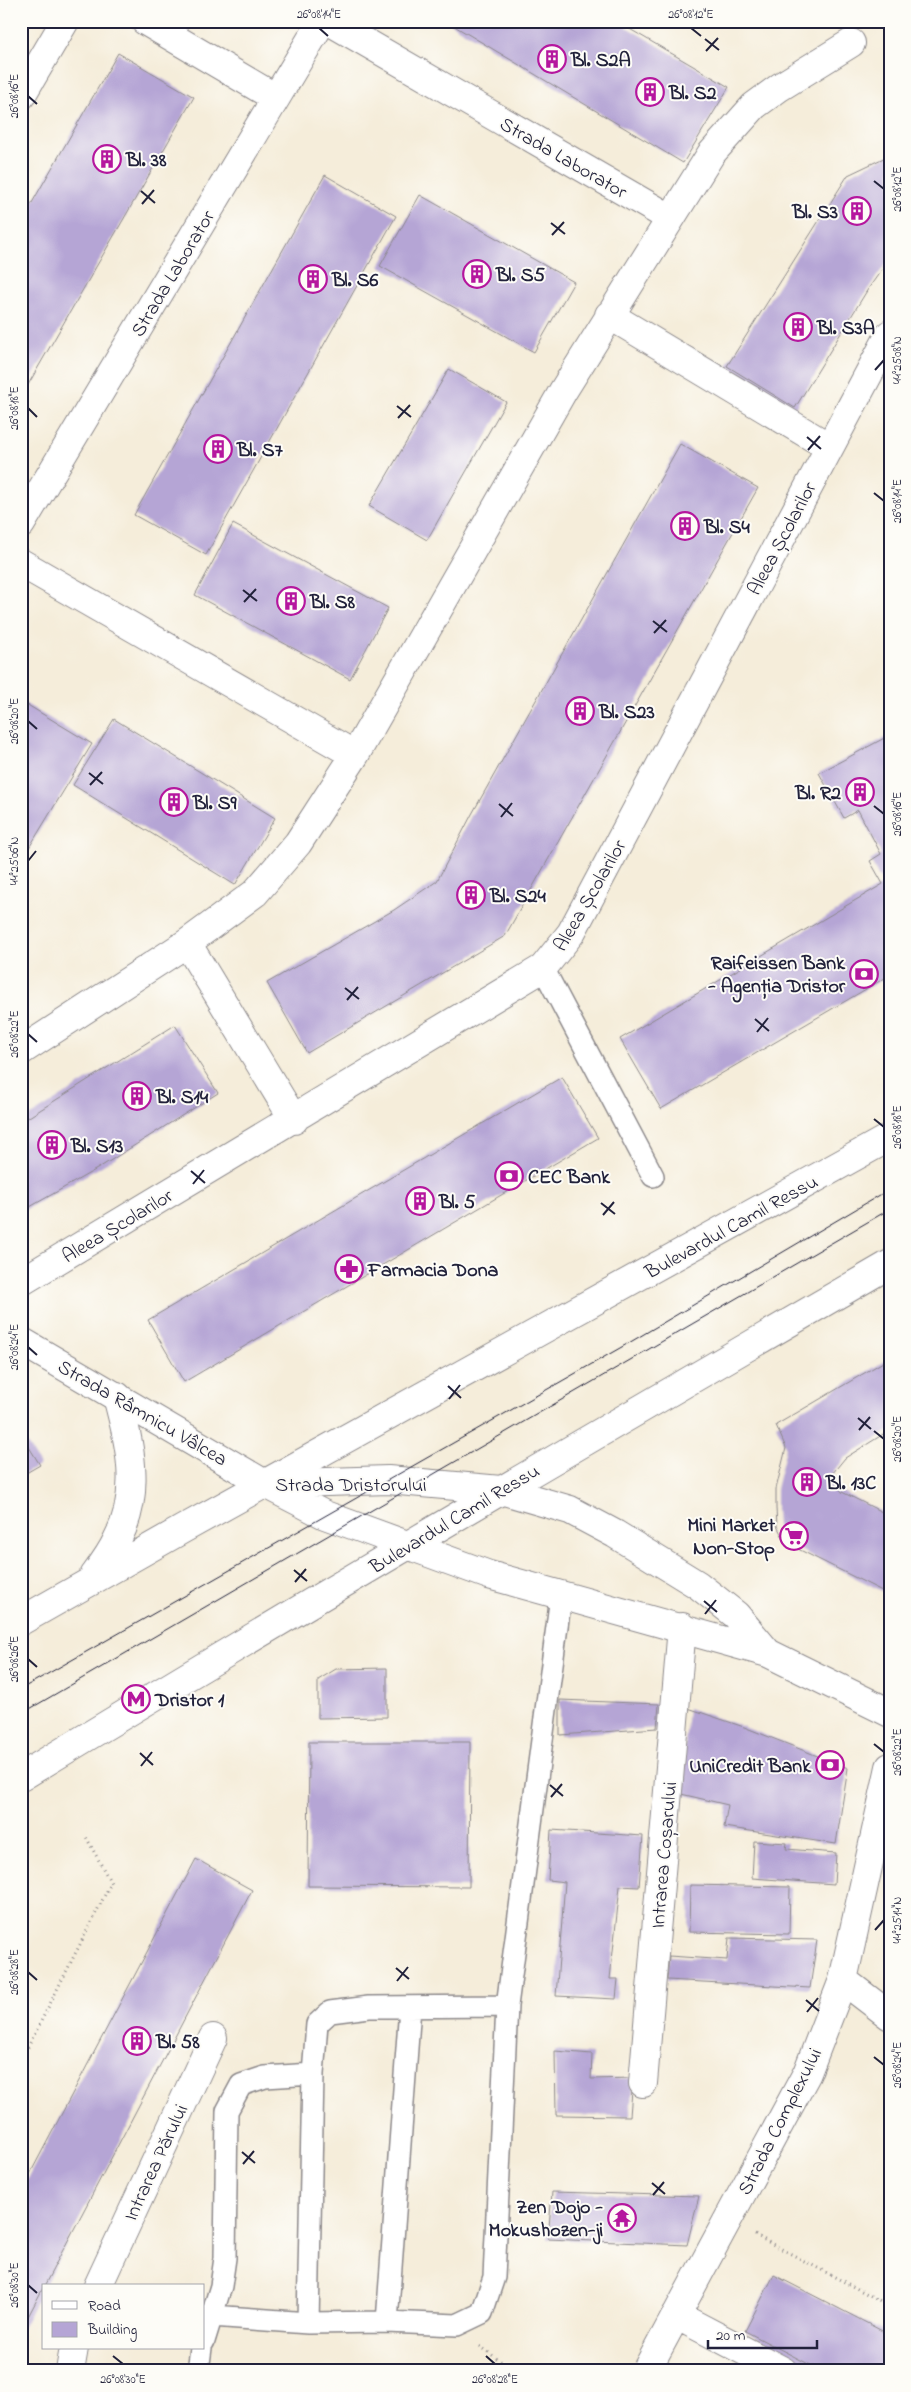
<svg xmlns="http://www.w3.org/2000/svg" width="911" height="2392" font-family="'Indie Flower',sans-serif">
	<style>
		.building { fill: #b5a5d5 }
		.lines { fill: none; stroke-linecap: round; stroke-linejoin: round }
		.service-casing { stroke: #8c888a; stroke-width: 24 }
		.minor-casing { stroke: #8c888a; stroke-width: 30 }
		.tertiary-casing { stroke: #8c888a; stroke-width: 30 }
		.primary-casing { stroke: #8c888a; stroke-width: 30 }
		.path { stroke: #8c888a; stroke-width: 3; stroke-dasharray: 1 4; stroke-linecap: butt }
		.service { stroke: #fff; stroke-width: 21 }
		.minor { stroke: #fff; stroke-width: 28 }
		.tertiary { stroke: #fff; stroke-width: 28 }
		.primary { stroke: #fff; stroke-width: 28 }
		.tram { stroke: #22223b; stroke-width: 1 }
		.ticks { fill: none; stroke: #22223b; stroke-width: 2 }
		.labels { text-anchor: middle; stroke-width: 4; stroke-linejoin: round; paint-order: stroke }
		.poi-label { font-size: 20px; font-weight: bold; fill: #22223b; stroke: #fdfcf7; text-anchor: start }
		.street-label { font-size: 20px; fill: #22223b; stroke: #fdfcf7 }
		.neatline { fill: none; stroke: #22223b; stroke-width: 2 }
		.ticks-label { font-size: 12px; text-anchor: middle; fill: #22223b }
	</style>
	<rect width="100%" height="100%" fill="#fdfcf7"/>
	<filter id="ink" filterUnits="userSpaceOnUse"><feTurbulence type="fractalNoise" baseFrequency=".02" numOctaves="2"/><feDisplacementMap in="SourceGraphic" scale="10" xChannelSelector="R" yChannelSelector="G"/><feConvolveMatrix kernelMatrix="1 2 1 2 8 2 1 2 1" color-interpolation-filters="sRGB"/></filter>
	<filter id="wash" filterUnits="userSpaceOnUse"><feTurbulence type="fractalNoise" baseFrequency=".0096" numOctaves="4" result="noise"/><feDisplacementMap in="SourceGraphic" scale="20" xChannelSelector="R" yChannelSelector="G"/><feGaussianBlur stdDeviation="1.12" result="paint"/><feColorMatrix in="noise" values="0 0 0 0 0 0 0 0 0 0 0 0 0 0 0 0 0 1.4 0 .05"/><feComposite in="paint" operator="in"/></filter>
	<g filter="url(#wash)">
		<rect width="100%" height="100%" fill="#f5edda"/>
		<g id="blocks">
			<path class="building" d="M446,21h170l113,66 -46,76z
				M118,53l76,44 -173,300v-175z
				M890,155v103l-22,31 -73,119 -68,-42 121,-191z
				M325,175l71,41 -190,339 -72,-40z
				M420,195l154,87 -40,70 -154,-86z
				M449,369l57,33 -79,138 -58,-34z
				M680,444l78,44 -253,448 -198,117 -40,-70 127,-73 43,-29 35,-67z
				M233,524l155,84 -38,71 -155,-84z
				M21,701l71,43 -71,117z
				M114,719l161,99 -40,67 -162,-100z
				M890,735v240l-229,134 -41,-70 263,-155 -13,-23 11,-7 -23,-44 -14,8 -25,-45z
				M175,1025l43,68 -121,76 -76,43v-90z
				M562,1077l36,61 -414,244 -36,-62z
				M890,1358v72l-45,28 -13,16 10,18 48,24v79l-104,-52 -9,-17 -1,-18v-19l10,-41 -10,-23z
				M21,1434l19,31 -19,11z
				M387,1668v49l-69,1v-38l18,-11z
				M560,1700l99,4 -2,24 -97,7z
				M688,1708l56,19 104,41 -12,76 -112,-17 4,-22 -47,-11z
				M309,1742h161l-1,145 -161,-1z
				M551,1830l92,6 -4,51 -19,-1 -10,93h8l-2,20 -60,-3 9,-114 -17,-2z
				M754,1841l33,2 -1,6 50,4 -2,31 -82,-6z
				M196,1859l56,31 -231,440v-139z
				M690,1885l100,2 -1,47 -100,-2z
				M729,1938l88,2 -7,48 -143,-8 2,-24 58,4z
				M555,2051l37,3 -1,25 42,-1 -3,38 -74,-1z
				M552,2192l147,4 -12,49 -139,-6z
				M774,2275l116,60v36h-68l-77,-40z"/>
		</g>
	</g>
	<g filter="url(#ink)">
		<use href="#blocks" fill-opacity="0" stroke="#8c888a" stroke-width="1"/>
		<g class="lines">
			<defs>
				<path id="service" d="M543,968l110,208
					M212,2316l96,7 79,-1 70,3 25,-12 12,-36 13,-271 54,-410
					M387,2322l23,-315
					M308,2323l5,-249
					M204,2341l17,-55 4,-28 2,-147 14,-26 24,-8 48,-3 4,-50 13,-12 39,-5 138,-1
					M198,2371l3,-23"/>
				<path id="minor" d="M145,21l131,77
					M329,21l341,197
					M21,96l44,-75
					M609,315l220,132
					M21,524l301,-503
					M21,563l334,192
					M187,943l107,177
					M21,1051l166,-108 68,-50 43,-50 57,-88 208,-364 148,-237 43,-48 26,-19 71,-44
					M21,1282l522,-314 28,-35 319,-599
					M843,1980l47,36
					M643,2083l39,-456
					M98,2286l115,-248
					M676,2315l107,56
					M70,2371l4,-23
					M646,2371l161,-298 36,-93 47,-213"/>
				<path id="tertiary" d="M21,1341l244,143 60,31 164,60 279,78 122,60
					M266,1484l122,-4 113,10 69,20 45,24 83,51 38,30 32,38"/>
				<path id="primary" d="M94,1576c8,-11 17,-23 23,-36 25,-48 13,-94 0,-144
					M21,1621l162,-92 707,-392
					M21,1777c287,-175 578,-344 869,-513"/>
			</defs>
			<use href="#service" class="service-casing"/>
			<use href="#minor" class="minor-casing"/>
			<use href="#tertiary" class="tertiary-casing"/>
			<use href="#primary" class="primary-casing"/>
			<path class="path" d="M21,2061l90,-178 -26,-48
				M755,2235l135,71
				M480,2346l34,25"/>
			<use href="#service" class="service"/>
			<use href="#minor" class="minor"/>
			<use href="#tertiary" class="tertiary"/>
			<use href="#primary" class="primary"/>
			<path class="tram" d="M21,1689l606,-345 263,-155
				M21,1714l869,-505"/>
		</g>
	</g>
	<path class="ticks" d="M319,28l9,8M691,28l10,8M705,39l14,11M706,51l12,-13M28,96l9,8M874,181l10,8M141,191l14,12M142,204l12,-14M551,223l14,11M552,235l12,-13M875,370l9,-10M397,406l14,11M28,408l9,9M398,418l12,-13M807,437l14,12M808,450l12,-14M874,493l10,8M243,590l14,11M244,602l12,-13M653,621l14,11M654,633l12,-13M28,721l9,8M89,773l14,11M90,785l12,-13M499,804l14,12M874,806l10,8M501,817l11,-14M28,861l8,-10M345,988l14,11M347,1000l11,-13M755,1019l14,12M757,1032l11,-14M28,1034l9,8M874,1119l10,8M191,1171l14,12M193,1184l11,-14M601,1203l14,11M603,1215l11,-13M28,1347l9,8M448,1386l13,12M449,1399l11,-14M858,1418l13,11M859,1430l11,-13M874,1431l10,8M294,1570l13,11M295,1582l11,-13M704,1601l13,11M705,1614l11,-14M28,1659l9,8M874,1744l10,8M140,1753l13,12M141,1766l11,-14M550,1785l13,11M551,1797l11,-13M875,1930l9,-10M396,1968l13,11M28,1972l9,8M397,1981l11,-14M806,2000l13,11M807,2012l11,-14M874,2057l10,8M242,2152l13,11M243,2164l11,-13M652,2183l13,11M653,2195l11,-13M28,2285l9,8M113,2356l10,8M486,2356l9,8"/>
	<defs>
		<symbol id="building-ring" viewBox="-11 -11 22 22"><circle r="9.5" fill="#fdfcf7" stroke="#b5179e" stroke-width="1.5"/><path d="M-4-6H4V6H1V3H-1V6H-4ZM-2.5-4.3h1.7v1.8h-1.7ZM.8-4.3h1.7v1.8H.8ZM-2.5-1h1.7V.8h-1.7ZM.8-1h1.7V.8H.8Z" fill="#b5179e"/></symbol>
		<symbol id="bank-ring" viewBox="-11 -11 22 22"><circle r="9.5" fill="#fdfcf7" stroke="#b5179e" stroke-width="1.5"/><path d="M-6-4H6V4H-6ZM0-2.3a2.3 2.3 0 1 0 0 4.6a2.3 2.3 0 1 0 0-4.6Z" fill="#b5179e"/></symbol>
		<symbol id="pharmacy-ring" viewBox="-11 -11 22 22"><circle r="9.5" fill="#fdfcf7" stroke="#b5179e" stroke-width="1.5"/><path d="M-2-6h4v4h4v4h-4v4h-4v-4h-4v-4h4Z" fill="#b5179e"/></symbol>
		<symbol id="supermarket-ring" viewBox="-11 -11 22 22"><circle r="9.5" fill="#fdfcf7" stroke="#b5179e" stroke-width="1.5"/><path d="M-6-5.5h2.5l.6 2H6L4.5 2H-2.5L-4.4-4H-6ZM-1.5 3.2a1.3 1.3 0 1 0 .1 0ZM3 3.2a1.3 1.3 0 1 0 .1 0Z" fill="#b5179e"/></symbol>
		<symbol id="metro-ring" viewBox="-11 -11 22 22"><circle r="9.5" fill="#fdfcf7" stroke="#b5179e" stroke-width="1.5"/><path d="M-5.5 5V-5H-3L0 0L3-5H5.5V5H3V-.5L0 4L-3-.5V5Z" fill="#b5179e"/></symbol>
		<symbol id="temple-ring" viewBox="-11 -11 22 22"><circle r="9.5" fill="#fdfcf7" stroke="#b5179e" stroke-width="1.5"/><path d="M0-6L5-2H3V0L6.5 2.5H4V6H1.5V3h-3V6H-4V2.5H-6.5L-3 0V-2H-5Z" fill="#b5179e"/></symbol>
	</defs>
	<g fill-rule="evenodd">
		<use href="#building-ring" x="536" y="43" width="32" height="32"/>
		<use href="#building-ring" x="634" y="76" width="32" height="32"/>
		<use href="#building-ring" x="91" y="143" width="32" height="32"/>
		<use href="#building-ring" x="841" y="195" width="32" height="32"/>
		<use href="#building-ring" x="461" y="258" width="32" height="32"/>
		<use href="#building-ring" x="297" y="263" width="32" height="32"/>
		<use href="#building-ring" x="782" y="311" width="32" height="32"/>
		<use href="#building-ring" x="202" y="433" width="32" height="32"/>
		<use href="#building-ring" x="669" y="510" width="32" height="32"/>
		<use href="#building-ring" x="275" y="585" width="32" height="32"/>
		<use href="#building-ring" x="564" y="695" width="32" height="32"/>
		<use href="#building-ring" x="844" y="776" width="32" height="32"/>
		<use href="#building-ring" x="158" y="786" width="32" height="32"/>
		<use href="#building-ring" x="455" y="879" width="32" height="32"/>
		<use href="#bank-ring" x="848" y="958" width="32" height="32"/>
		<use href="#building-ring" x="121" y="1080" width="32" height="32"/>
		<use href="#building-ring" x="36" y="1129" width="32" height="32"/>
		<use href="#bank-ring" x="493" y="1160" width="32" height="32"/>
		<use href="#building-ring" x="404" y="1185" width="32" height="32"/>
		<use href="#pharmacy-ring" x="333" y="1253" width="32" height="32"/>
		<use href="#building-ring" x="791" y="1466" width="32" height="32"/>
		<use href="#supermarket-ring" x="778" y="1520" width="32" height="32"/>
		<use href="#metro-ring" x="120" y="1683" width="32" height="32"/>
		<use href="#bank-ring" x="814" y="1749" width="32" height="32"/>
		<use href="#building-ring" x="121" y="2025" width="32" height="32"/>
		<use href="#temple-ring" x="606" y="2202" width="32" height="32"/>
	</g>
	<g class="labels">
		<g class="poi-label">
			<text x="571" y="66">Bl. S2A</text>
			<text x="669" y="99">Bl. S2</text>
			<text x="126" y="166">Bl. 38</text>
			<text x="838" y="218" text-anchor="end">Bl. S3</text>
			<text x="496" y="281">Bl. S5</text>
			<text x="332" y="286">Bl. S6</text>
			<text x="817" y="334">Bl. S3A</text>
			<text x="237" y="456">Bl. S7</text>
			<text x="704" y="533">Bl. S4</text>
			<text x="310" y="608">Bl. S8</text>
			<text x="599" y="718">Bl. S23</text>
			<text x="841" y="799" text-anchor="end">Bl. R2</text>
			<text x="193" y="809">Bl. S9</text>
			<text x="490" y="902">Bl. S24</text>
			<text x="845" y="969" text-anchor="end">Raifeissen Bank<tspan x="845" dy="23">- Agenția Dristor</tspan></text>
			<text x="156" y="1103">Bl. S14</text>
			<text x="71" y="1152">Bl. S13</text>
			<text x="528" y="1183">CEC Bank</text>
			<text x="439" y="1208">Bl. 5</text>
			<text x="368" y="1276">Farmacia Dona</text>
			<text x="826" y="1489">Bl. 13C</text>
			<text x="775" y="1531" text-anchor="end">Mini Market<tspan x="775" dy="23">Non-Stop</tspan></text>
			<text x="155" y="1706">Dristor 1</text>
			<text x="811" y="1772" text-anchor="end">UniCredit Bank</text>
			<text x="156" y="2048">Bl. 58</text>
			<text x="603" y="2213" text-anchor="end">Zen Dojo -<tspan x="603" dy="23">Mokushozen-ji</tspan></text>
		</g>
		<g class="street-label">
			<text transform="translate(564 157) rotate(30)" y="7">Strada Laborator</text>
			<text transform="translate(172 273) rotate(-59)" y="7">Strada Laborator</text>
			<text transform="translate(781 538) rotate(-62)" y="7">Aleea Școlarilor</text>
			<text transform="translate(589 895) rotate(-60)" y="7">Aleea Școlarilor</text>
			<text transform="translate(117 1225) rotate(-31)" y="7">Aleea Școlarilor</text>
			<text transform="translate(731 1226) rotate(-29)" y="7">Bulevardul Camil Ressu</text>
			<text transform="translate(143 1412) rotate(30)" y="7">Strada Râmnicu Vâlcea</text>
			<text x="351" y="1491">Strada Dristorului</text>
			<text transform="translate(454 1518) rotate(-31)" y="7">Bulevardul Camil Ressu</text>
			<text transform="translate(663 1855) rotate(-85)" y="7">Intrarea Coșarului</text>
			<text transform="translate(779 2121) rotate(-63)" y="7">Strada Complexului</text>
			<text transform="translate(155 2162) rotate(-65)" y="7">Intrarea Părului</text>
		</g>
	</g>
	<rect width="911" height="2392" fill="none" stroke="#fdfcf7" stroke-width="55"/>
	<rect x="42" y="2284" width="162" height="65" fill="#fdfcf7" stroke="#a5a5ac"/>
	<rect x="52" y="2301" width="25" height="8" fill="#ffffff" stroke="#a5a5ac"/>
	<text x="88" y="2310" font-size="15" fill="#22223b">Road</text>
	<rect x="52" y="2322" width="25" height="15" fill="#b5a5d5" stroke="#a5a5ac"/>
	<text x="88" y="2334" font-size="15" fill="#22223b">Building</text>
	<path d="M708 2340v8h109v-8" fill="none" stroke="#22223b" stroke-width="2.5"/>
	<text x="716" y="2340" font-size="15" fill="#22223b" stroke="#fdfcf7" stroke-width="4" paint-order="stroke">20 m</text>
	<rect x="28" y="28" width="856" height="2336" class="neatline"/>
	<g class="ticks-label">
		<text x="319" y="18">26°08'14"E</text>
		<text x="691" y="18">26°08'12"E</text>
		<text transform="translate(14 96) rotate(-90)" y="4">26°08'16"E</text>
		<text transform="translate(897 189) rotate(-90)" y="4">26°08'12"E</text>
		<text transform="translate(897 360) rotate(-90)" y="4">44°25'08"N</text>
		<text transform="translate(14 408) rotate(-90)" y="4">26°08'18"E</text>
		<text transform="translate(897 501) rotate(-90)" y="4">26°08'14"E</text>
		<text transform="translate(14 721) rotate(-90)" y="4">26°08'20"E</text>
		<text transform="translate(897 814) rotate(-90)" y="4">26°08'16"E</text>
		<text transform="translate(14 861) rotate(-90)" y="4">44°25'06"N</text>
		<text transform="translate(14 1034) rotate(-90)" y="4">26°08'22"E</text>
		<text transform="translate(897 1127) rotate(-90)" y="4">26°08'18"E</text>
		<text transform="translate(14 1347) rotate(-90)" y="4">26°08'24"E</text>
		<text transform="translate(897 1439) rotate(-90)" y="4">26°08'20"E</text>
		<text transform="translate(14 1659) rotate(-90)" y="4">26°08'26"E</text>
		<text transform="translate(897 1752) rotate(-90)" y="4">26°08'22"E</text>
		<text transform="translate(897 1920) rotate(-90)" y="4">44°25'14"N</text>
		<text transform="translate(14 1972) rotate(-90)" y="4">26°08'28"E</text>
		<text transform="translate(897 2065) rotate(-90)" y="4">26°08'24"E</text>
		<text transform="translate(14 2285) rotate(-90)" y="4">26°08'30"E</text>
		<text x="123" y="2383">26°08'30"E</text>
		<text x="495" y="2383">26°08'28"E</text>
	</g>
</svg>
